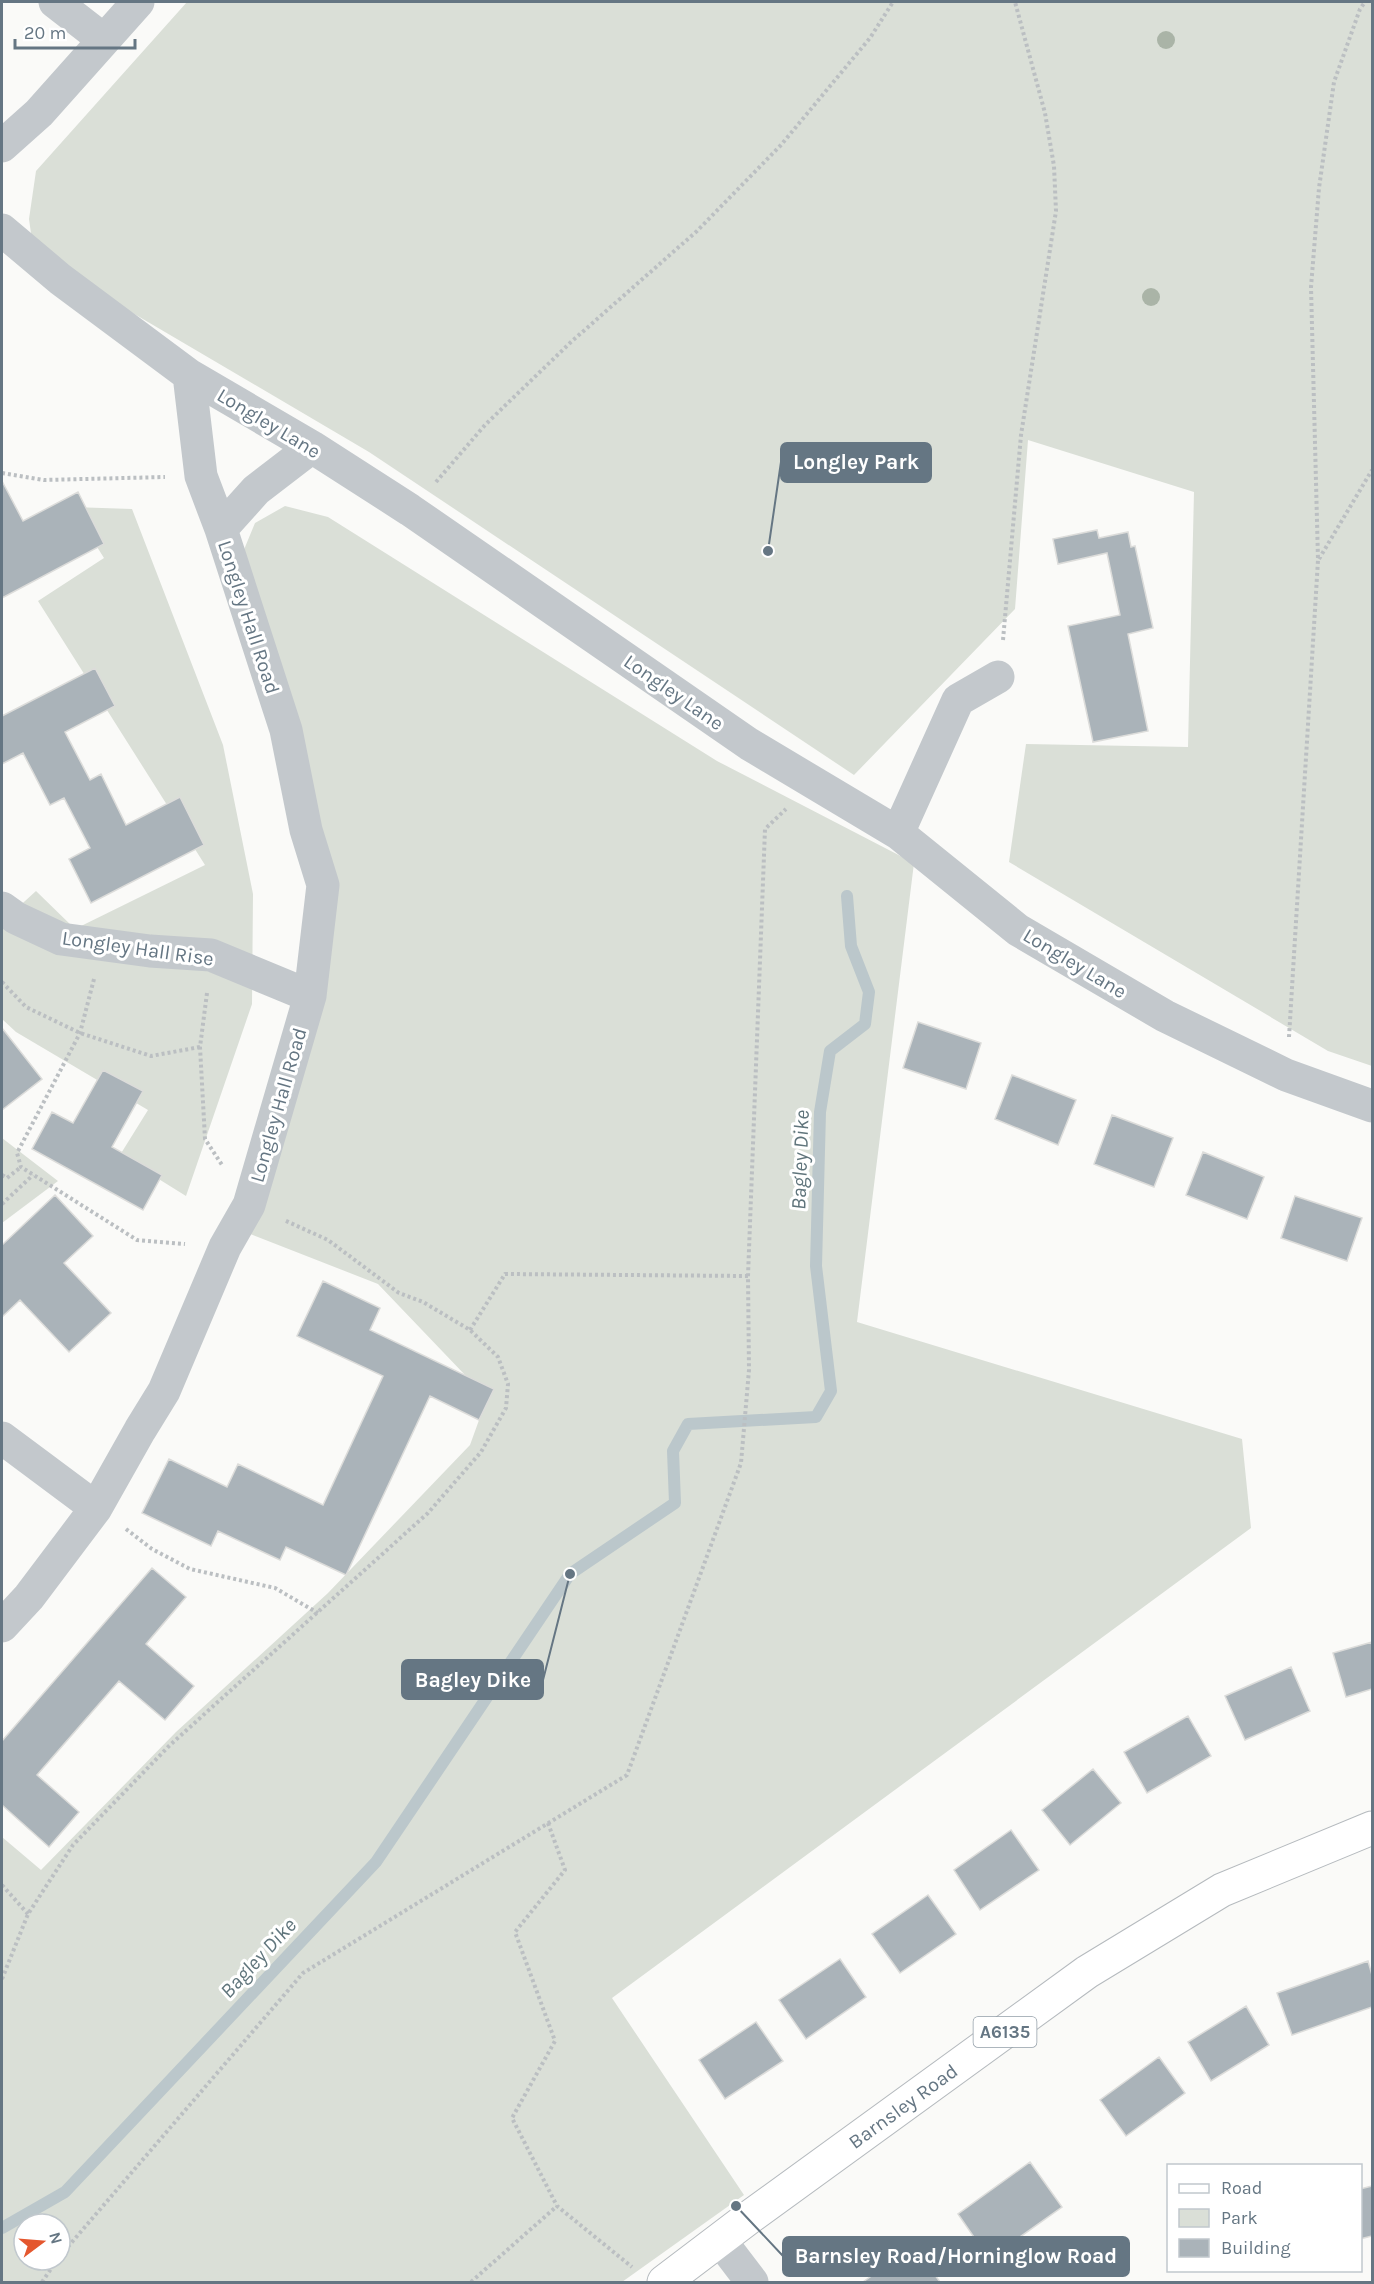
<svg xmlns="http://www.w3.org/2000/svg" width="1374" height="2284" font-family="Karla,sans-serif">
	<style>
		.green { fill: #dadfd7; fill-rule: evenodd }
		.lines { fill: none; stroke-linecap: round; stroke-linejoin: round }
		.stream { stroke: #bbc7cb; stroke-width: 12 }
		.building { fill: #aab3b9; stroke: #dcdcda; stroke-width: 1.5 }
		.major-casing { stroke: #b5babe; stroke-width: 35 }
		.path { stroke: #bbbfc2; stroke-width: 4; stroke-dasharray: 3 3; stroke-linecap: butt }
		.minor { stroke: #c3c8cc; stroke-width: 33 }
		.major { stroke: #fff; stroke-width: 33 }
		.tree { fill: #aab4a7 }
		.labels { text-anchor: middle; stroke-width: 6; stroke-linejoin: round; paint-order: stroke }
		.shield { fill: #fff; stroke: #939fa8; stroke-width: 1.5 }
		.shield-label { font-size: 18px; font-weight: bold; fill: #657683 }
		.street-label { font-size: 20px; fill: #657683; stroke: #fff }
		.water-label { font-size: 21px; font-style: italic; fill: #60757c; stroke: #fff }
		.leader { fill: none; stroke: #657683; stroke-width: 2 }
		.callout-dot { fill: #657683; stroke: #fff; stroke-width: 2 }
		.callout { fill: #657683; stroke: #657683; stroke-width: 2 }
		.callout-label { font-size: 21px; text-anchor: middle; font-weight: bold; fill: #fff }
	</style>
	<rect width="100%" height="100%" fill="#fafaf8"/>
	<path class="green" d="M187,2h1185v1064l-44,-15 -319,-189 17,-118 162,3 6,-255 -166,-52 -13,169 -161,166 -485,-323 -335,-197 -5,-36 7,-48z
		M285,506l43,11 389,244 197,102 -57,459 385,117 9,89 -639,470 132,197 -122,87h-620v-445l39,33 135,-138 152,-139 142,-148 17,-47 -109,-114 -138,-54 82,-325 -79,-353 12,-29zM24,2224h36v36h-36z
		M72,507l60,2 91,236 30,149 -1,110 -66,192 -66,-41 28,-45 -132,-78 -14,-13v-97l34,-31 39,38 130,-64 -167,-264 66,-43z
		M2,1138l56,43 -56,42z"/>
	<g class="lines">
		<path class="stream" d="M2,2228l63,-36 311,-330 194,-288 105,-71 -2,-52 15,-27 128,-7 15,-26 -15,-125 4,-154 10,-61 35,-27 4,-32 -18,-46 -4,-50"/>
	</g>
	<path class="building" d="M2,481l21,40 55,-29 26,52 -102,54z
		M1097,530l2,8 29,-6 3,15 4,-1 18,82 -25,6 20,97 -55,11 -25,-116 52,-11 -13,-62 -49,11 -5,-25z
		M95,668l20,38 -50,26 25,48 11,-6 25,51 54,-28 24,48 -113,58 -22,-44 21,-11 -26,-50 -14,7 -27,-52 -21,11v-48z
		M918,1022l63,21 -15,46 -63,-21z
		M2,1028l40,51 -40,31z
		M103,1070l40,21 -31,56 50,28 -19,35 -111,-61 20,-37 21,11z
		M1012,1075l64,25 -18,45 -63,-26z
		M1112,1115l61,23 -19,49 -60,-23z
		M1203,1152l61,25 -17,42 -61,-24z
		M55,1195l38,41 -29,27 47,50 -42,39 -49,-52 -18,17v-72z
		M1295,1196l67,22 -15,43 -66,-23z
		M323,1281l57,27 -10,22 124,59 -15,31 -49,-24 -84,179 -60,-28 -6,13 -62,-29 -7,15 -69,-33 27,-54 58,28 11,-23 85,41 60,-129 -86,-40z
		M152,1568l34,29 -40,47 48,42 -29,34 -46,-39 -82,94 42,37 -30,35 -47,-42v-64z
		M1372,1642v47l-26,8 -13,-44z
		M1291,1667l19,44 -65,29 -20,-44z
		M1188,1716l23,40 -64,37 -23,-41z
		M1093,1769l28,34 -51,42 -28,-35z
		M1011,1830l28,40 -59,40 -26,-40z
		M928,1895l28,39 -56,39 -28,-39z
		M840,1959l26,38 -60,42 -27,-39z
		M1368,1961l4,14v32l-80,28 -15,-42z
		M1246,2006l23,39 -58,36 -23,-39z
		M756,2022l27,39 -58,38 -26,-39z
		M1159,2057l26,36 -59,43 -26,-36z
		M1030,2162l32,45 -73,52 -31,-45z
		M1372,2186v50l-12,3v-50z
		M914,2246l26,36h-77z"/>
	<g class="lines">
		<defs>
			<path id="major" d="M664,2282l83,-63 340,-247 135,-82 150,-62"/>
		</defs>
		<use href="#major" class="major-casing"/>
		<path class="path" d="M2,473l42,7 121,-3
			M436,482l49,-57 31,-30 55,-53 126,-111 84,-86 89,-107 23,-36
			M1319,559l53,-89
			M1003,640l18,-205 35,-224 -2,-45 -9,-53 -30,-111
			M94,979l-14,54 -63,120 4,14 116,73 48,4
			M2,982l24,25 54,26 71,23 49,-9
			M207,993l-7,54 5,92 17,26
			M1289,1037l29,-477 -7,-273 8,-99 15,-106 26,-73 5,-7
			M2,1175l5,3 14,-11
			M2,1204l31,-29
			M470,1330l35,-56 243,2
			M126,1529l26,20 38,20 85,19 43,25
			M548,1823l17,47 -50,62 40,109 -43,77 45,88 75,61
			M2,1885l26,29
			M2,1979l26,-65 45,-69 97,-100 258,-232 53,-61 25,-44 2,-24 -10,-27 -28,-27 -47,-28 -24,-9 -71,-53 -44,-20
			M60,2256l243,-283 324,-198 114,-312 8,-93 -1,-94 17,-447 21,-20
			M42,2282l15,-22
			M471,2282l86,-76"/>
		<path class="minor" d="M55,2l49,38
			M2,146l37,-33 99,-111
			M2,230l58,49 129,96 123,72 98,63 339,234 149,89 120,97 147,86 121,59 86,31
			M221,529l35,-39 56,-43
			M898,833l60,-133 40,-23
			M2,908l14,10 45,21 89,12 61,4 99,41
			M2,1438l94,70
			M2,1626l27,-29 67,-89 44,-78 24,-39 61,-144 24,-42 61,-209 13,-111 -17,-55 -20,-100 -65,-201 -20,-53 -12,-101
			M720,2240l32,42"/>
		<use href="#major" class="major"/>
	</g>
	<g class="tree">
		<circle cx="1166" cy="40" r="9"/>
		<circle cx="1151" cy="297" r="9"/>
	</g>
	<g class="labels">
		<rect class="shield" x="973.5" y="2017" width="63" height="30" rx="4.5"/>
		<g class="shield-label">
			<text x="1005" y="2038">A6135</text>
		</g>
		<g class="street-label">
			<text transform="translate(269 423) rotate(31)" y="7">Longley Lane</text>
			<text transform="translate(249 617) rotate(72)" y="7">Longley Hall Road</text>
			<text transform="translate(674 692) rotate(35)" y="7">Longley Lane</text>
			<text transform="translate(138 948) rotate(8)" y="7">Longley Hall Rise</text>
			<text transform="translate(1075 963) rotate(31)" y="7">Longley Lane</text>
			<text transform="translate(278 1105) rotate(-74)" y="7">Longley Hall Road</text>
			<text transform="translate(903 2106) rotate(-36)" y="7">Barnsley Road</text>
		</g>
		<g class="water-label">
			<text transform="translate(800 1160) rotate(-88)" y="7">Bagley Dike</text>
			<text transform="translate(258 1958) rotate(-47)" y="7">Bagley Dike</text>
		</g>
	</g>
	<path class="leader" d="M768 551L781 462M570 1574L543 1680M736 2206L783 2256"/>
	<g class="callout-dot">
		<circle cx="768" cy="551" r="6"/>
		<circle cx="570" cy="1574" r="6"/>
		<circle cx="736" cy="2206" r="6"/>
	</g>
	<g class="callout">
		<rect x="781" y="443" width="150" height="39" rx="6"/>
		<rect x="402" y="1660" width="141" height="39" rx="6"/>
		<rect x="783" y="2237" width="346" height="39" rx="6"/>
	</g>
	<g class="callout-label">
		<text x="856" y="469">Longley Park</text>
		<text x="473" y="1687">Bagley Dike</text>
		<text x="956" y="2263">Barnsley Road/Horninglow Road</text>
	</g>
	<rect width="1374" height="2284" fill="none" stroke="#657683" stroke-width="6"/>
	<rect x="1167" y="2164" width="195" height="108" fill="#ffffff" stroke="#c1c8cd" stroke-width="1.5"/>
	<rect x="1179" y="2184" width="30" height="9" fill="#ffffff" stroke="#c1c8cd" stroke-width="1.5"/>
	<text x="1221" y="2194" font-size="18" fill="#657683">Road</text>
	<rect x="1179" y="2209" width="30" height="18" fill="#dadfd7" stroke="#c1c8cd" stroke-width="1.5"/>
	<text x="1221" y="2224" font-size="18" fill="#657683">Park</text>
	<rect x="1179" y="2239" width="30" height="18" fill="#aab3b9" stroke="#c1c8cd" stroke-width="1.5"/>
	<text x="1221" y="2254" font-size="18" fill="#657683">Building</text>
	<g transform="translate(42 2242) rotate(74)"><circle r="28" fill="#ffffff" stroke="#c1c8cd" stroke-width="1.5"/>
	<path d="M0-4.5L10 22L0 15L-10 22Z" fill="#e4572e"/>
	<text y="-9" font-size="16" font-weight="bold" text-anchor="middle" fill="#657683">N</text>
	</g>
	<path d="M15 39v9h120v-9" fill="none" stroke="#657683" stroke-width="3"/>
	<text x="24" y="39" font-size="18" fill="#657683" stroke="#ffffff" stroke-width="4.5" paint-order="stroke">20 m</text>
</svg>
